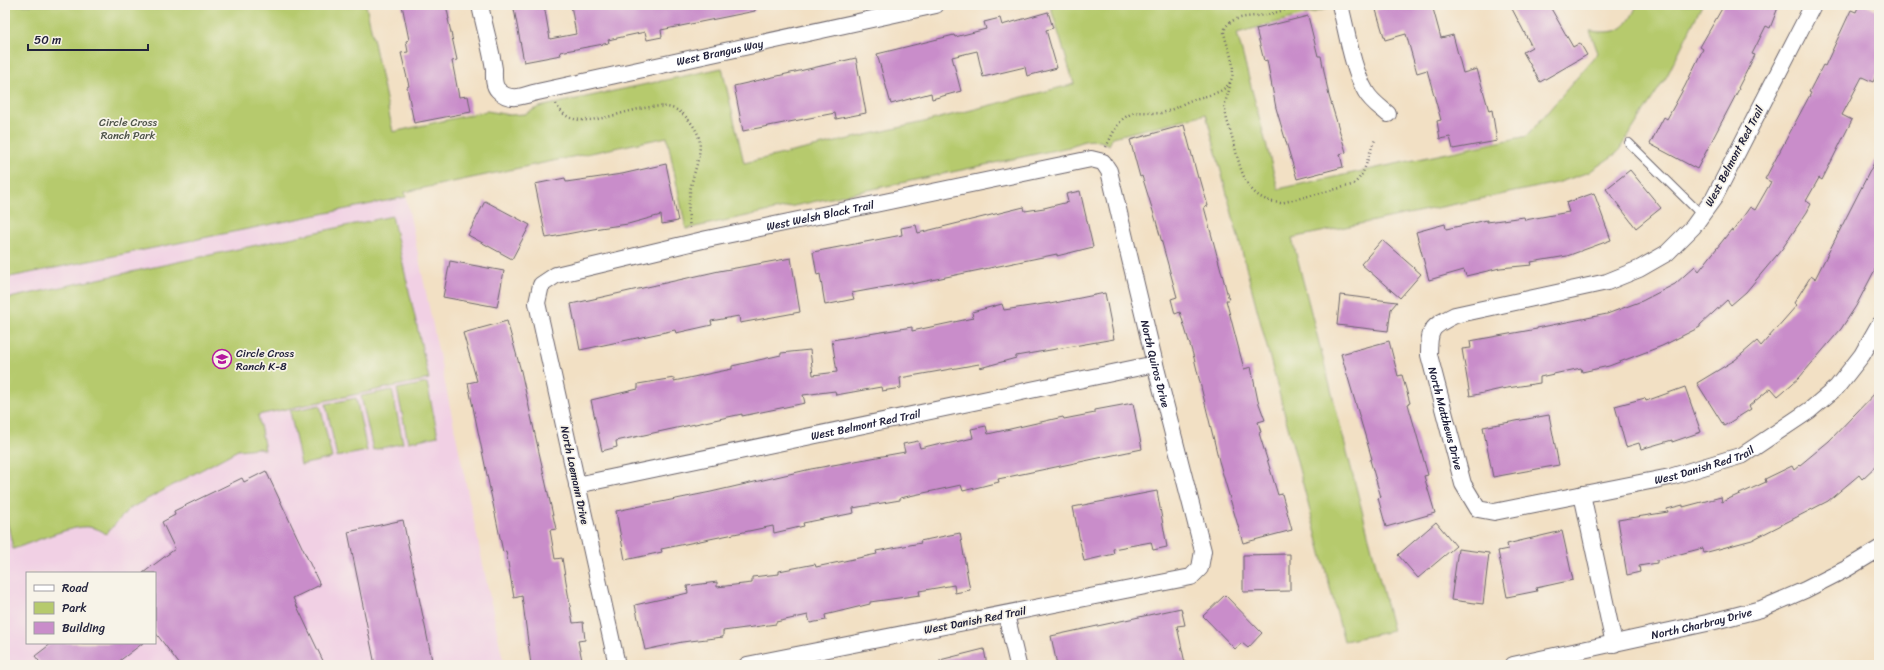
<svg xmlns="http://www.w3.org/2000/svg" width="1884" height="670" font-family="Sriracha,sans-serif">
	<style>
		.built { fill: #f1d0e4; fill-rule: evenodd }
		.green { fill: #b6ca6d; stroke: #6c7654 }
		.building { fill: #c98dca }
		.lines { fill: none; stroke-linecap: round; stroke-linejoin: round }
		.service-casing { stroke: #6b646b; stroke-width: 10 }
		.minor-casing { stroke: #6b646b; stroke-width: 18 }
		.path { stroke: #6b646b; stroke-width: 2.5; stroke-dasharray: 1 3; stroke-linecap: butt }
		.service { stroke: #fff; stroke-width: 8 }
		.minor { stroke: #fff; stroke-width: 16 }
		.labels { text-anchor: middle; stroke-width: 3.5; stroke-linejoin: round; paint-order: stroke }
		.street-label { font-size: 11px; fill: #22223b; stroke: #f7f3e8 }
		.park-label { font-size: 11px; fill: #4e544a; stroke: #f7f3e8 }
		.poi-label { font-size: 11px; fill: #22223b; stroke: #f7f3e8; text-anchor: start }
	</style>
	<rect width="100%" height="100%" fill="#f7f3e8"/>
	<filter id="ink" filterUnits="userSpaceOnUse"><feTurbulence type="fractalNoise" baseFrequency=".025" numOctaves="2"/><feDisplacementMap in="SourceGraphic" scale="8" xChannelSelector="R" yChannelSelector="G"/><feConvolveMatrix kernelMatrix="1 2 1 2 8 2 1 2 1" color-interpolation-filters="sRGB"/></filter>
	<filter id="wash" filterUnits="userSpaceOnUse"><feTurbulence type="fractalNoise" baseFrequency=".012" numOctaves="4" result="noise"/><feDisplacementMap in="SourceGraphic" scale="16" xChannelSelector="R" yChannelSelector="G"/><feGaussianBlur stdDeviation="0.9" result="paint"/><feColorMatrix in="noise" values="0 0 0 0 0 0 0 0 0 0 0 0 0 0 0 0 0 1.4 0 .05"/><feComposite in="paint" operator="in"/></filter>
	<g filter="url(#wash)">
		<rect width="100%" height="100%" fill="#f2e0c4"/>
		<path class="built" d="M406,197l98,468h-499v-387zM27,573h128v70h-128z"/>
		<path class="green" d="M5,5h361l27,127 94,-21 23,4 15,-1 14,-7 183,-39 22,95 184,-42 146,-37 -24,-79h275l1,4 -89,24 41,156 249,-53 71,-83 -8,-22c28,3 36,0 47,-26h65l-35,71 -50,77 -28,19 -32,11 -265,55 101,393 -49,10 -138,-527 -93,23 -4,8c-14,-8 -26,-5 -40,2l-383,82 -19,-92 -262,55 1,5 -401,81z
			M392,216l37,163 -171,36 7,35 -7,-2 -20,2 -109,59 -23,25c-5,-4 -10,-6 -17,-7 -18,-2 -57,16 -76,22l-8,-38v-212z
			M427,383l11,53 -30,6 -11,-53z
			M392,390l11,53 -30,7 -12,-54z
			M356,398l11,53 -30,6 -11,-53z
			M320,405l12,53 -31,7 -11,-54z"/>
		<g id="blocks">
			<path class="building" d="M402,5h44l3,14h-1l9,41 -5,1 7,36 9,-1 3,16 -57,11 -7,-36 2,-1 -8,-33 7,-1 -2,-11 3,-1z
				M535,5h9l6,34 26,-5 -5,-29h184v6l-94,19 1,7 -15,3 -2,-8 -37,8 1,3 -49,9 1,3 -37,7 -10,-53z
				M1392,5h40l9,33 12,-3 10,38 14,-4 12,42 3,-1 5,31 -44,8 -3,-12 -10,2 -3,-18 4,-1 -14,-50 -10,3 -11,-39 -21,6 -9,-30z
				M1510,5h39l24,42 7,-4 7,12 -47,27 -17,-30 9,-5z
				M1724,5h55l-9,23 -4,-2 -14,28 3,1 -17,33 1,1 -42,80 -47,-25 14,-27 3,2 18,-33 18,-37 -3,-2z
				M1859,5h8l12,6v59l-6,12 -11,-5 -20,38 10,5 -30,60 -3,-2 -13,23 5,3 -4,8 -25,37 -36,43 -15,13 -4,-5 -27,25v2l-38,19 -53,20 -27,6 -1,-4 -41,9v6l-39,6 -31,7 -8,-47 9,-1 -1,-7 67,-12v-1l70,-14 35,-13 33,-17 20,-18 4,5 32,-41 2,1 17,-24 5,3 16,-28 -6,-3 46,-86 -2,-1 14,-27 2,1 26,-56 5,2z
				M1048,12l5,16 -7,2 11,38 -30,8 -2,-9 -42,10 -6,-26 -25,6 9,34 -29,8 -1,-6 -40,11 -14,-50 77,-19 1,2 31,-8 -2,-7 16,-4 2,7z
				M1308,16l10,40h3l8,40 17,56 -6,2 3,13 -46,12 -21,-71 -9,-48 -3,1 -8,-32z
				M856,58l10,55 -30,6 -1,-6 -92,18 -9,-45z
				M1184,125l14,53h2l8,28 -4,1 25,93h-3l18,69 7,-2 7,34 7,19 -7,2 3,10 -2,1 19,62 4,-1 10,36 -49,13 -24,-82 -25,-103 -14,-46 -5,2 -4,-15 6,-2 -21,-76 -14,-45 -2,1 -10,-37z
				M1879,153v109l-23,44 -15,23 -42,49 -21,18 -7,-8 -22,18 2,3 -27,17 -27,-43 38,-23 22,-19 4,5 36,-41 -3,-2 17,-27 4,3z
				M666,164l12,57 -16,3 -1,-9 -33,9 -35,5 -47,9 -11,-54 30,-6 1,4 56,-8z
				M1630,170l31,38 -25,20 -30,-39z
				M1080,191l13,56 -36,9v-2l-145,30v-2l-60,11 2,6 -29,6 -5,-31 -3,1 -4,-23 89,-17 -1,-7 15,-3 2,8 106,-26 1,4 19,-3 24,-6 -2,-8z
				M1594,193l17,47 -44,16 -36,6 1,3 -32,3 -34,8 -2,-6 -35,10 -13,-48 29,-8 1,5 41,-9v2l37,-5 1,3 44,-8 -3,-9z
				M485,201l45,24 -18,34 -44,-24z
				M1382,240l39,34 -21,24 -39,-34z
				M791,258l9,54 -60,11 -1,-7 -28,5 1,4 -36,8 -1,-3 -95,20 -9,-46 148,-33z
				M450,261l54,10 -7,36 -54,-10z
				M1105,293l9,46 -98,17v2l-36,10 -1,-4 -79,14 1,10 -19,3 -1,-4 -45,8 -1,-4 -32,4 2,8 -63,13v-2l-126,27 1,6 -15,4 -11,-51 47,-11v-5l36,-6v3l58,-12v-3l49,-11v-2l29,-3 3,25 24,-3 -5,-32 80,-13v4l61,-13 -1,-6 30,-8 2,6 46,-7v1z
				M1340,295l57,7 -6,7 -3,22 -51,-6z
				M507,321l14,50 35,158 -6,1 5,29 7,-1 11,65 10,-1 2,18 -7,1 5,24h-52l-9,-69 -8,2 -8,-47 -3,1 -35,-169 9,-2 -14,-48z
				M1389,341l9,35 4,-1 8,28 -2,1 20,71 -4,1 11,37 -49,14 -8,-29 3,-1 -11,-37 2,-1 -31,-105z
				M1685,387l16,45 -29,10v-2l-31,9 -2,-6 -13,4 -11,-41 30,-8 1,3z
				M1879,389v74l-17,16 -3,-4 -31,26 -76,39 -48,13 -1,-5 -46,12v3l-18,3 1,6 -13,3 -9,-55 50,-8 -1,-3 16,-4v2l38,-10 1,5 44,-20 -1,-3 27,-13 2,4 35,-29z
				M1133,403l9,46 -144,30 1,3 -36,9 -2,-6 -61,13v2l-47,8 1,5 -51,10 1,3 -30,7 -1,-7 -112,23 1,3 -37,8 -9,-49 95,-19 100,-23 94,-17 -2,-8 15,-3 2,7 21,-5 1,2 31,-7 -2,-9 15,-3 2,8 75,-17 1,2 31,-6v-3z
				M1549,415l10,50 -66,12 -10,-50z
				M266,471l54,114 -27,13 32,67h-145l-25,-33v-59h-12l32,-24 -13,-27 13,-7 -1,-4 68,-33 2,4z
				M1157,491l10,56 -14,3 -2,-8 -38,7 1,5 -30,7 -11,-54z
				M403,520l30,145h-58l-27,-133z
				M1436,522l20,24 -38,32 -20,-23z
				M1562,531l11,49 -37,8 1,3 -30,6 -9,-46 10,-2 -1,-5z
				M960,533l10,57 -15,3 -1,-8 -35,6 1,4 -50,7v2l-45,11 1,5 -16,3 -2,-8 -32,7v2l-53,7v6l-41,5 -37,8 -10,-45 53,-12 -1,-7 30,-4v5l35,-4v-6l27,-3v-3l36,-7 1,3 61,-13 -1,-3 45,-8 -1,-2z
				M1458,549l31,4 -6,51 -32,-4z
				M1290,554v37l-47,1v-37z
				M1225,595l37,38 -14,15 -6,-5 -7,6 -32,-33z
				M1181,608l4,17 -8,1 8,37 -10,2h-118l-6,-29z
				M52,643h91l-29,22h-72l-7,-9z
				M984,649l3,16h-46l-1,-5z"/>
		</g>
	</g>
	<g filter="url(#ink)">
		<use href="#blocks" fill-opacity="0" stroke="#6b646b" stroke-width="1"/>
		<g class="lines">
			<defs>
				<path id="service" d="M1629,143l73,72"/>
				<g id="minor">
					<path id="s1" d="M480,5c4,21 11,43 14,64 0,7 -1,16 4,21 10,11 23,7 35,3l403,-88"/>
					<path d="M1340,5c7,26 12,64 26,87 5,9 14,15 22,22"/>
					<path id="s2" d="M1813,5l-99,193 -21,29 -26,26 -28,16 -32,13 -152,33c-24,12 -26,13 -26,40l34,129 15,25 16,3 176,-35 73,-22 67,-45 27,-23 25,-32 17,-30"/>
					<path id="s3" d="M577,485l578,-121"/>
					<path d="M1582,494l32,150"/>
					<path d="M1006,614l12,51"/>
					<path id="s4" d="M617,665l-80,-362 4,-18 15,-10 151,-36 384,-80 12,3 6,9 46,193 48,187 -3,17 -9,9 -444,88"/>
					<path id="s5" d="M1513,665l194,-42 54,-14 44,-19 41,-21 33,-20"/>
				</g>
			</defs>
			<use href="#service" class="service-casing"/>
			<use href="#minor" class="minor-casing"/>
			<path class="path" d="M1230,83c0,8 -4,14 -5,21 -1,11 5,24 7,33 9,30 11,63 49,66l71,-18c15,-10 15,-30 23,-45
				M556,104c23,45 99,-22 130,13 5,5 11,13 13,21 4,16 -7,37 -9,54 -2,12 -2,23 0,36
				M1106,147c7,-13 11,-27 25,-33 10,-4 20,0 30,-1 10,-2 19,-8 28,-12 14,-6 39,-6 43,-24 4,-15 -6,-31 -8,-45 4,-19 32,-14 46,-18 11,-3 22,-6 33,-9"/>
			<use href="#service" class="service"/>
			<use href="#minor" class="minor"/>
		</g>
	</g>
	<defs>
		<symbol id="school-ring" viewBox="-11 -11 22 22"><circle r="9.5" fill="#f7f3e8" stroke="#b5179e" stroke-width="1.5"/><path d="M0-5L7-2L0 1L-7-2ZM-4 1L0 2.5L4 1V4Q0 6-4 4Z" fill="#b5179e"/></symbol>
	</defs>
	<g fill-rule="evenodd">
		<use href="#school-ring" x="211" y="348" width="22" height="22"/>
	</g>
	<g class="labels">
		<g class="street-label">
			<text dy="4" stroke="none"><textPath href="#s1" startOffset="316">West Brangus Way</textPath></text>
			<text transform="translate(1734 156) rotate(-62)" y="4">West Belmont Red Trail</text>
			<text dy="4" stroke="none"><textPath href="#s4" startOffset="678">West Welsh Black Trail</textPath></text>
			<text dy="4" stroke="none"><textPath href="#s4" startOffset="1176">North Quiros Drive</textPath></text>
			<text dy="4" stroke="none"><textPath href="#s2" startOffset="630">North Matthews Drive</textPath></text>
			<text dy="4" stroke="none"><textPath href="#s3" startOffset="295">West Belmont Red Trail</textPath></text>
			<text dy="4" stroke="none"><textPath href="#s2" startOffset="959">West Danish Red Trail</textPath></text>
			<text transform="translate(575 475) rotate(78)" y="4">North Loemann Drive</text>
			<text transform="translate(975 620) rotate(-11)" y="4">West Danish Red Trail</text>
			<text dy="4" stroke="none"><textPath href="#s5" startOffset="193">North Charbray Drive</textPath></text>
		</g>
		<g class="park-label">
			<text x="128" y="126">Circle Cross<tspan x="128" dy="13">Ranch Park</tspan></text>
		</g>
		<g class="poi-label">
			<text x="236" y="357">Circle Cross<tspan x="236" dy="13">Ranch K-8</tspan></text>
		</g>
	</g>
	<rect width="1884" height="670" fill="none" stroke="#f7f3e8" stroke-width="20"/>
	<rect x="26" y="572" width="130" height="72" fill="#f7f3e8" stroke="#a29fa3"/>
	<rect x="34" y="585" width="20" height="6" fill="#ffffff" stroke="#a29fa3"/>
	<text x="62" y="592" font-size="12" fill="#22223b">Road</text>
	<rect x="34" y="602" width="20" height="12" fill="#b6ca6d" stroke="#a29fa3"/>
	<text x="62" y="612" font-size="12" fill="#22223b">Park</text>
	<rect x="34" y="622" width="20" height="12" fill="#c98dca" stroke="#a29fa3"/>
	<text x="62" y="632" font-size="12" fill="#22223b">Building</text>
	<path d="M28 44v6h120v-6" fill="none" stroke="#22223b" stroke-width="2"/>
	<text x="34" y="44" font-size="12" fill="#22223b" stroke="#f7f3e8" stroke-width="3" paint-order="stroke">50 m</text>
</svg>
